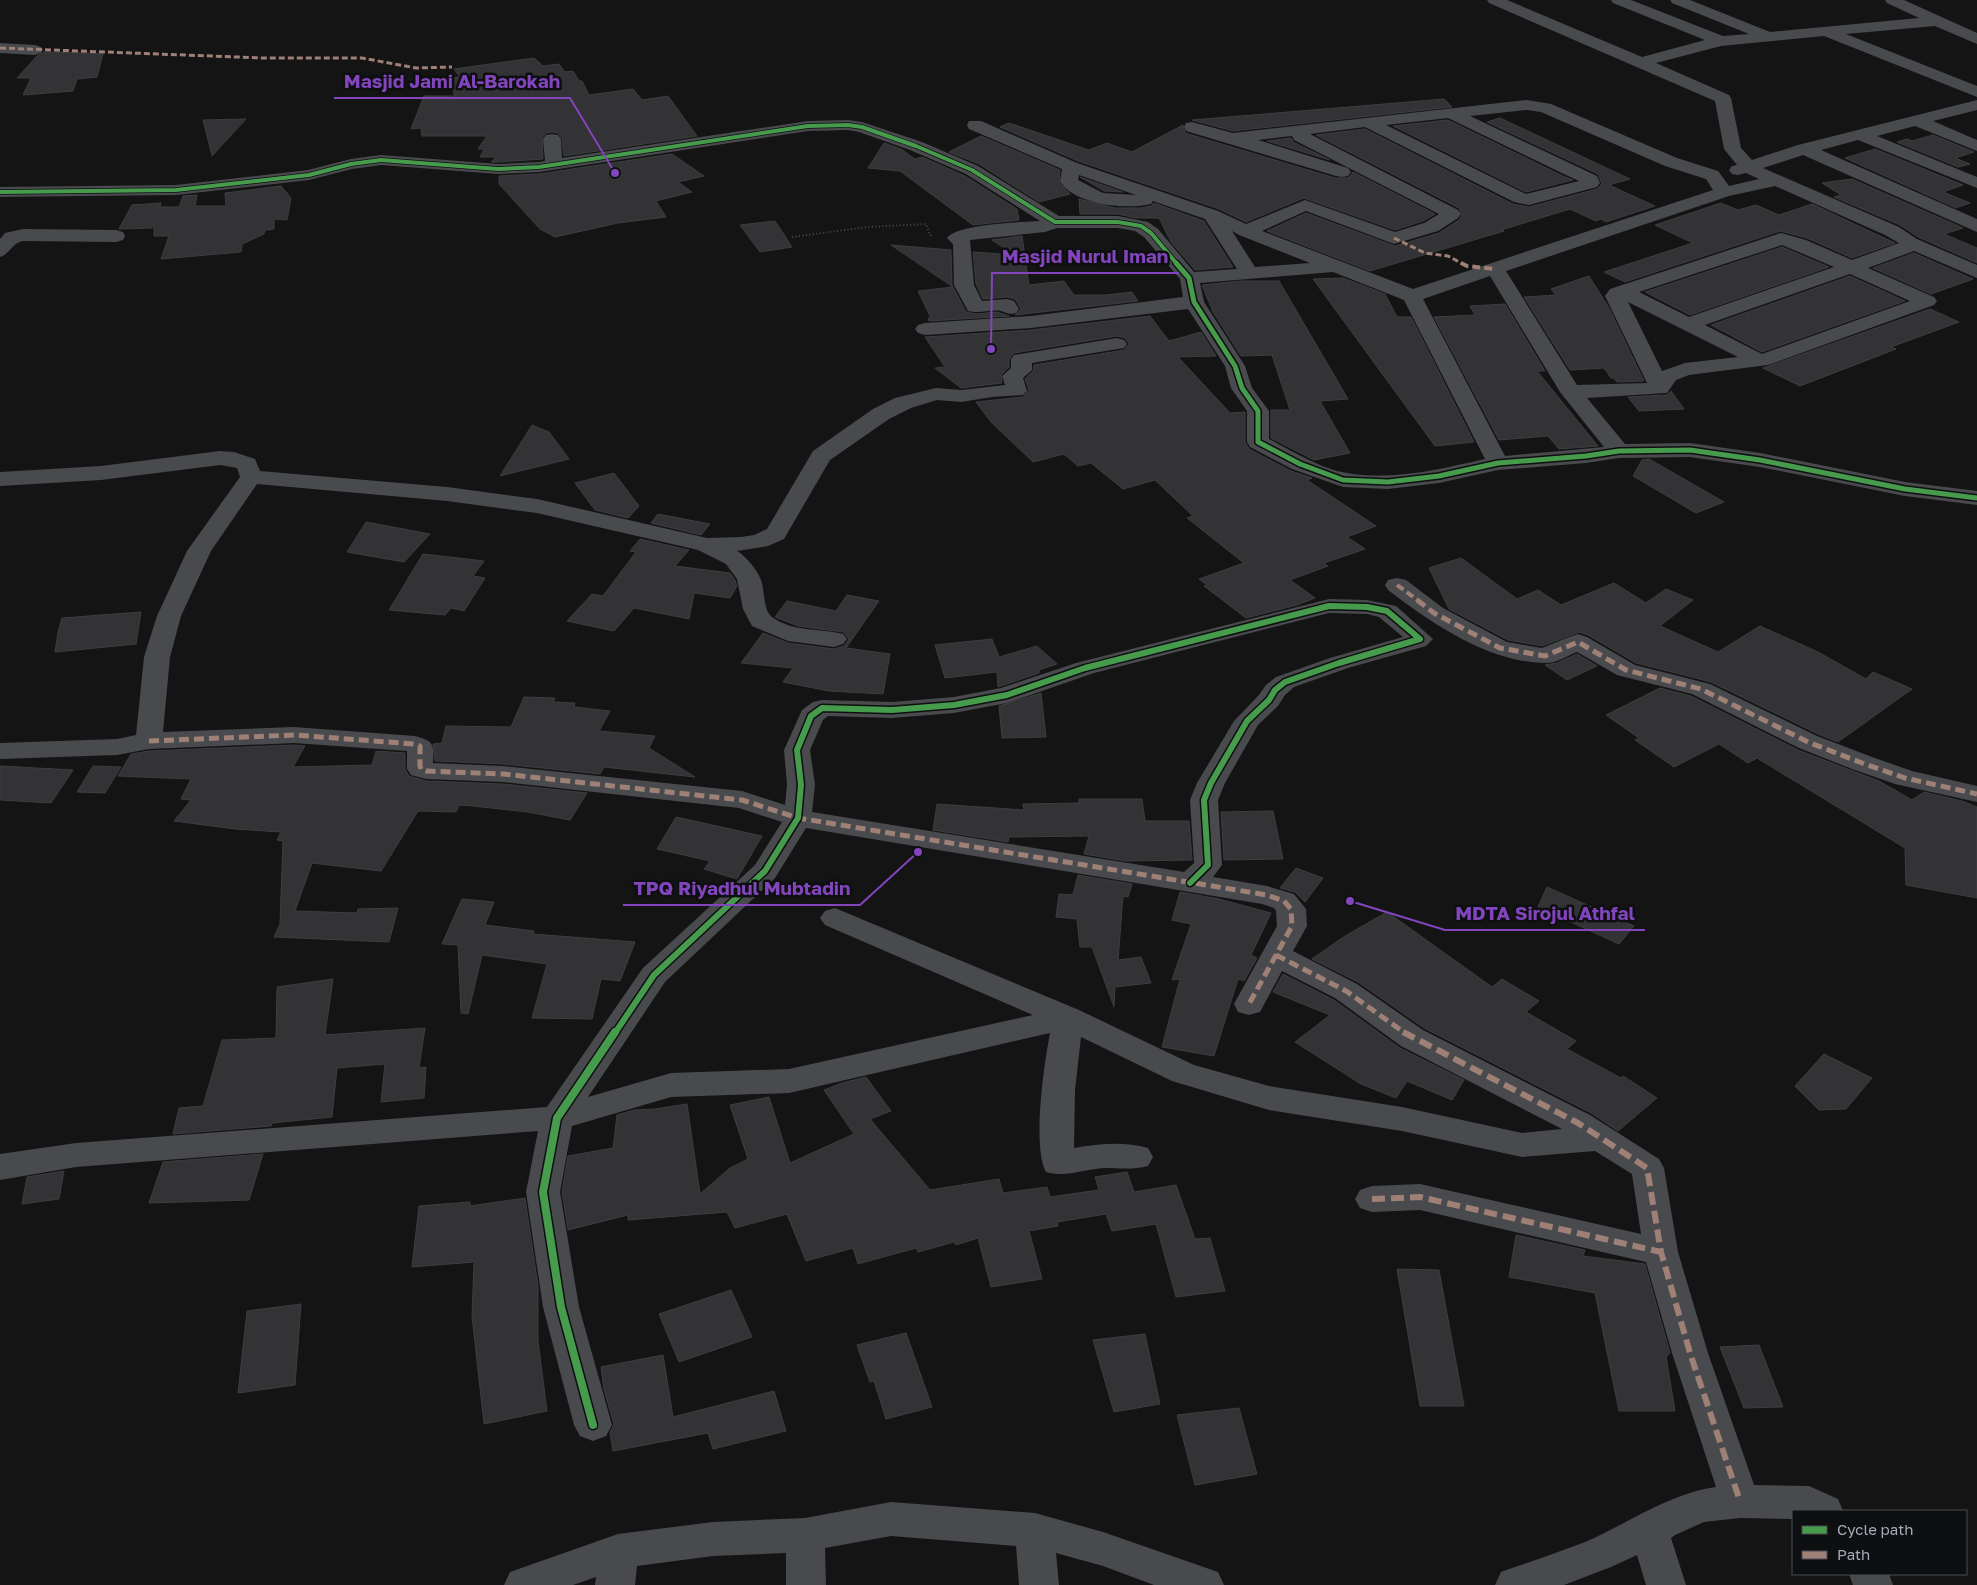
<svg xmlns="http://www.w3.org/2000/svg" width="1977" height="1585" font-family="'Golos Text',sans-serif">
	<style>
		.building { fill: #333335; stroke: #3d3e41 }
		.lines { fill: none; stroke-linecap: round; stroke-linejoin: round }
		.path { stroke: #4a4c4f; stroke-width: 2; stroke-dasharray: 1 2.5; stroke-linecap: butt }
		.minor { fill: #484a4d; fill-rule: evenodd }
		.quiet-far3 { stroke: #9e8076; stroke-width: 3; stroke-dasharray: 6 3; stroke-linecap: butt }
		.quiet-far2 { stroke: #9e8076; stroke-width: 4; stroke-dasharray: 8 4; stroke-linecap: butt }
		.quiet-far1 { stroke: #9e8076; stroke-width: 5; stroke-dasharray: 10 5; stroke-linecap: butt }
		.quiet { stroke: #9e8076; stroke-width: 6; stroke-dasharray: 13 6; stroke-linecap: butt }
		.cycleway-far3-casing { stroke: #0e0f10; stroke-width: 5.5 }
		.cycleway-far2-casing { stroke: #0e0f10; stroke-width: 8 }
		.cycleway-far1-casing { stroke: #0e0f10; stroke-width: 9 }
		.cycleway-casing { stroke: #0e0f10; stroke-width: 11 }
		.cycleway-far3 { stroke: #469c4c; stroke-width: 4 }
		.cycleway-far2 { stroke: #469c4c; stroke-width: 5 }
		.cycleway-far1 { stroke: #469c4c; stroke-width: 6 }
		.cycleway { stroke: #469c4c; stroke-width: 8 }
		.leader { fill: none; stroke: #8345bd; stroke-width: 2 }
		.callout-dot { fill: #8345bd; stroke: #0e0f10; stroke-width: 2 }
		.callout-label { font-size: 19px; text-anchor: middle; font-weight: bold; fill: #8345bd; stroke: #0e0f10; stroke-width: 5; stroke-linejoin: round; paint-order: stroke }
	</style>
	<rect width="100%" height="100%" fill="#141414"/>
	<path class="building" d="M44,52l43,1 16,1 -6,23 -20,2 -4,12 -50,4 8,-17h-14l20,-22z
		M534,58l9,8 16,-2 6,8 8,-1 6,10h3l7,14 44,-6 9,11 26,-4 29,40 -133,20 -2,-18 -4,-5 -6,-1 -6,1 -4,5 1,21 -45,3h-7l5,-5h-16l4,-8h-6l9,-13h-65l-1,-8 -10,1 13,-33h31l-6,-18 11,-1 -6,-8z
		M1444,99l8,8 -219,24 -41,-11z
		M1500,118l130,61 -21,6 46,21 -49,16 -5,-3 -5,2 -26,-12 -69,21 3,1 -134,40 -103,-40 39,-18 89,33 44,-13 20,-13 3,-5 -3,-7 -143,-73 49,-6 148,75 16,3 68,-18 5,-5 -4,-10 -111,-52z
		M246,119l-34,37 -9,-36z
		M1448,120l117,57 8,3 -47,12 -133,-66z
		M1009,123l80,27 18,-7 25,9 51,-27 2,8 150,45h13l5,-6 82,42 -12,7 -28,9 -91,-32 -58,24 -27,-13 -141,-48 -78,-34z
		M1933,135l41,17 -19,6 15,6 -12,3 -61,-25 10,-3 5,2z
		M981,136l79,34 -1,13 11,11 -31,8 -60,-38 -30,-12z
		M1291,138l2,4 37,18 -63,-19z
		M884,143l17,6 14,10 7,-2 43,19 52,33 2,11 -46,5 -73,-54 -32,-3z
		M1875,149l88,36 -20,7 27,11 -14,5 -111,-50z
		M672,154l32,22 -26,6 14,10 -36,9 10,16 -48,6 -63,14 -15,-8 -41,-45v-8l40,-2z
		M1080,177l43,15 -19,-1z
		M1852,179l111,49 -19,6 33,14v15l-59,-26 -18,-12 -66,-28 7,-2 -19,-12z
		M281,186l10,12 -4,22 -13,-1v10l-9,1 -1,4 -22,10 -1,8 -80,7 8,-23h-15v-13l-2,5 -33,1 13,-24 29,-2 -1,4h19l4,-11 14,-1 -2,11h31l-1,-13z
		M1079,199l36,9h26l10,-2 3,-3 50,18 29,46 -38,3 -24,-28 -12,-24h-23l-18,-4h-38z
		M1721,203l17,7 18,-5 23,10 33,-11 83,39 -43,15 -45,-20 -27,-7 -155,51 -21,-10 89,-29 -38,-18z
		M775,221l17,26 -32,5 -20,-27z
		M1022,236l7,49 35,-4 10,14h32l26,-3 6,9 -123,14 6,-6 -6,-10 -8,-2 -24,2 -7,-15 -3,-32 41,3 -22,-15z
		M891,245l60,5 1,35 14,27 10,2 21,-2 12,4 -80,5 -1,-3h3l-13,-27 35,-4z
		M1782,247l47,20 -139,48 -45,-23z
		M1914,253l59,26 -42,15 -58,-26z
		M1589,276l20,32 35,73 -27,1 -3,-4h-3l-7,-10 -34,2 -46,-73 32,-2 -5,-6z
		M1850,276l55,25 -143,51 -51,-27z
		M1343,278l42,16 12,23h14l63,125 -39,4 -122,-167z
		M1241,281h38l69,118 -28,2 30,52 -36,7 -43,-22v-28h19l-18,-55 -31,1 -28,-44 -11,-27z
		M1505,304l40,67h-8l61,75 -39,3 -11,-13 -49,4 -65,-123 41,-2 -5,-9z
		M1930,309l29,13 -68,25 5,2 -96,37 -37,-18z
		M1150,316l19,25 32,-9 15,24 -38,1 52,56 15,-1v30l4,7 42,22 21,7 -5,2 69,46 -29,11 18,12 -41,14 4,3 -38,14 25,18 -18,7 -51,13 -42,-32 3,-1 -8,-6 45,-16 -57,-45 6,-2 -38,-36 -32,9 -32,-26 -13,3 -14,-12 -31,8 -42,-40 -15,-20 47,-5 6,-7 -4,-11 8,-8 1,-6 90,-15 5,-6 -4,-6 -8,-2 -103,17 -5,6v8l-8,8 1,8 -41,5 -26,-20 10,-1 -20,-30 106,-7z
		M1671,391l13,18 -45,2 -11,-14 39,-2z
		M532,425l17,7 20,27 -69,17z
		M1649,459l75,43 -28,11 -63,-37 9,-16z
		M614,473l25,33 -11,12 -33,-8 -20,-27z
		M658,514l52,10 -9,11 -50,-12z
		M366,522l64,12 -26,28 -57,-10z
		M640,539l49,11 -14,16 55,7 5,7 2,6 -7,12 -36,-5 -5,26 -55,-11 -20,23 -47,-10 25,-27 11,2 33,-44 -6,-1z
		M423,554l61,7 -11,15 12,2 -21,33 -13,-3 -6,7 -56,-5z
		M1461,558l56,41 21,-9 23,15 53,-22 32,20 20,-14 27,11 -33,26 58,26 42,-26 58,26 48,27 7,-7 39,17 -74,53 -20,-8 -107,-52 -75,-19 -48,-28 -9,-3 -37,14 -34,-6 -59,-31 -20,-41z
		M847,595l32,6 -33,47 44,6 -7,40 -54,-3 -46,-9 10,-14 -52,-5 22,-30 25,10 46,6 10,-3 5,-7 -6,-7 -45,-6 -23,-9 12,-16 49,10z
		M141,612l-5,32 -81,8 3,-20 4,-14z
		M992,639l7,18 38,-11 20,18 -18,6v3l-41,14 -1,-15 -52,6 -10,-33z
		M1577,654l20,12 -30,14 -22,-15 12,-2z
		M1660,688l31,8 107,54 81,31 33,19 12,-8 38,9 15,6v91l-71,-13 -1,-37 -148,-90 -9,5 -29,-19 -45,23 -39,-27 4,-2 -33,-23z
		M1041,693l5,44 -44,1 -3,-32z
		M524,697l31,1 -2,4 22,1 -1,4 36,4 -11,20 56,5 -6,12 46,29 -91,-10 -4,7 -97,-10 -68,-3 -2,-17 9,-1 4,-17 65,1z
		M294,745l11,1 -12,21 79,-2 4,-14 29,2v16l4,7 17,5 77,3 84,9 -17,27 -42,-8 -55,-6 -14,-1 -3,7 -38,-1 -37,60 -69,-8 -17,48 62,2 1,-4 40,-1 -9,34 -115,-5 6,-13 3,-83 -6,-1 4,-8 -46,-3 -61,-8 17,-21 -10,-1 10,-20 -73,-3 13,-22 18,-3z
		M0,766l73,4 -22,33 -51,-3z
		M93,766l28,1 -16,26 -28,-1z
		M1079,799h63l3,22h44l3,39 -66,1 -42,-7 5,-18 -80,1 -1,5 -75,-12 4,-26 87,6 -1,-6 56,-1z
		M1273,811l10,48 -59,1 -3,-48z
		M676,817l86,19 -25,43 -33,-10 6,-8 -53,-12z
		M1296,868l27,10 -18,24 -10,-10 -15,-4z
		M1078,875l54,9 -4,13 -5,-1 -5,64 23,-3 10,26 -36,4 -1,20 -22,-60h-12l-3,-28 -21,-2 3,-23 14,1z
		M1547,887l87,39 -15,18 -81,-37z
		M1180,892l39,7 52,14 -20,42 6,3 -13,23 -6,-2 -24,77 -52,-9 18,-68 -8,1 19,-56 -19,-4z
		M462,899l32,3 -9,23 49,6 -1,3 102,8 -15,39 -19,-2 -9,40 -60,-1 15,-54 -65,-9 -14,59 -7,-1 -3,-68 -16,-1z
		M1387,912l105,75 10,-8 37,22 -13,11 50,29 -9,8 54,29 2,-2 34,22 -39,33 -27,-18 -167,-85 -66,-46 -46,-23 33,-23z
		M1283,974l51,26 66,48 64,32 -12,20 -45,-19 -11,17 -35,-14 -66,-42 35,-27 -57,-23z
		M333,979l-8,56 100,-7 -6,40 7,-1 -2,31 -43,4 4,-38 -48,4 -5,49 -60,6 -1,3 -98,8 6,-26 24,-2 19,-66 54,-2 1,-51z
		M1824,1054l48,24 -26,31 -27,1 -24,-24z
		M866,1077l25,34 -21,8 60,71 69,-11 4,14 44,-6 3,10 49,-7 -4,-13 32,-5 7,20 42,-7 19,54 15,-1 15,53 -49,6 -20,-73 -44,7 -6,-17 -49,8 1,4 -29,5 13,48 -51,8 -13,-49 -22,7 -2,-3 -36,10 -2,-4 -58,16 -5,-16 -47,13 -19,-47 -52,14 -8,-16 -99,8v-5l-60,15 -6,-38 6,-36 45,-8 4,-33 17,-5 21,-1 32,-5 13,90 30,-26 18,-9 -18,-54 39,-8 21,66 64,-29 -30,-44 18,-7z
		M263,1154l-14,46 -100,3 14,-41z
		M64,1171l-5,28 -37,5 5,-27z
		M525,1198l13,88v55l9,70 -63,13 -12,-108 2,-54 -62,5 7,-61 51,-4v4z
		M1516,1235l69,15 -2,6 62,8 25,89 -4,4 9,54h-56l-24,-118 -86,-16z
		M1397,1269l42,1 25,136h-44z
		M731,1290l21,47 -73,25 -20,-48z
		M301,1304l-6,81 -57,8 9,-82z
		M906,1333l26,74 -46,12 -12,-38 -4,1 -13,-37z
		M1145,1334l15,70 -46,8 -21,-72z
		M1759,1345l24,62 -39,1 -24,-61z
		M663,1355l10,62 101,-26 12,40 -73,18 -5,-16 -95,18 -3,-18 4,-9 -10,-34 -3,-23z
		M1239,1408l18,66 -62,11 -18,-70z"/>
	<g class="lines">
		<path class="path" d="M792,237l75,-10 59,-3 4,11h3"/>
		<path class="minor" d="M1487,0h20l135,57 63,-17 -92,-37 -2,-3h20l92,36 26,-2 -77,-31 -2,-3h20l80,32 149,-14 -32,-15 -2,-3h19l73,33v11l-42,-18 -89,8 131,52v11l-153,-61 -103,10 -65,17 73,32 2,3 10,50 11,12 46,-15 179,-45v10l-44,11 44,19v11l-62,-25 -38,10 100,41v11l-119,-48 -37,10 156,69v13l-174,-77 -40,13 136,59 18,12 60,26v13l-63,-27 -46,17 66,29 3,4 -3,4 -166,60 -79,10 -13,5 -9,13 -80,5 38,46 65,-1 70,10 145,29 72,9v14l-72,-9 -145,-29 -70,-10 -71,1 -33,5 -88,7 -59,13 -51,6 -45,-2 -51,-18 -42,-22 -3,-5v-31l-16,-23 -6,-22 -37,-57 -157,19 -106,7 -7,-2 -3,-4 3,-4 7,-2 106,-7 152,-19 -3,-18 -36,-42 -9,-6 -17,-3h-61l-12,4 -75,8 4,45 8,16 25,-2 7,2 5,8 -3,4c-7,2 -9,0 -15,-2 -10,-2 -22,3 -33,0l-14,-26 -1,-41 -6,-6c9,-14 75,-16 93,-17l-74,-47 -56,-24 -51,-18 -11,-2 -40,1 -269,41 -41,2 -117,-9 -29,4 -43,11 -133,15 -176,2v-10l176,-2 132,-15 43,-11 30,-4 117,9 41,-2 6,-1 -2,-22 3,-4 6,-1 6,1 3,4 1,19 246,-37 40,-1 14,2 60,20 56,24 81,50h59l30,6 10,7 36,43 43,-3 -32,-50 -52,-18 -2,3c-25,6 -75,1 -91,-22l2,-13 -93,-40 -2,-4 2,-4h12l96,42 141,48 28,13 59,-24 90,32 29,-9 15,-9 -145,-74 -2,-4 -34,4 90,28 3,4 -3,4 -6,1 -6,-1 -150,-45 -2,-4 2,-4 6,-1 41,11 294,-33 24,4 126,54 41,13 11,15 30,-7 -13,-6 -8,2 -6,-1 -3,-4 3,-4 5,-1 -13,-16 -9,-48 -226,-98zM1527,110l14,2 124,54 41,13 7,11 -300,99 -151,-58 44,-20 88,33 44,-13 20,-13 3,-4 -3,-4 -148,-76 55,-7 149,75 15,3 68,-18 3,-4 -3,-7 -127,-60zM1448,118l118,57 13,6 -53,13 -140,-69zM1079,175l57,20 -33,-2 -25,-13zM1775,186l110,49 14,8 -47,17 -46,-20 -25,-7 -171,56 -5,7 42,87 -70,2 -71,-114 223,-75zM1232,231l7,4 71,28 -55,4zM1782,245l52,22 -145,50 -50,-25zM1333,272l71,28 81,159c-44,10 -93,22 -138,14 -26,-4 -55,-22 -78,-34v-28l-17,-23 -7,-22 -41,-64 -4,-19zM1850,274l60,27 -148,53 -57,-29zM1490,276l70,116 44,55 -99,9 -82,-157zM1628,302l110,55 -53,6 -23,8z
			M0,43l35,2 6,2 2,3 -2,3 -6,2 -35,-2z
			M23,229l93,1 7,2 2,4 -2,4 -7,2 -93,-1c-10,1 -13,13 -23,16v-18l5,-6z
			M1117,338l7,2 3,4 -3,4 -92,15v7l-9,8 4,13 -4,4 -31,2 -31,5 -24,-2 -26,8 -22,11 -59,41 -46,79 -16,7 -31,5c9,5 21,20 24,29 4,11 2,30 11,37 20,15 48,11 71,17l4,5 -4,5 -9,3 -46,-6 -36,-15 -9,-17 -6,-30 -11,-15 -28,-14 -161,-37 -90,-12 -190,-17 -46,67 -30,65 -11,41 -7,75 131,-5 121,9c19,5 19,8 18,27l70,3 239,25 43,14 2,-20 -3,-35 18,-40 11,-8 9,-2 70,2 62,-5 47,-9 75,-25 253,-64 38,1 29,6 37,33 -7,7 -78,22 -54,19 -9,8 -7,11 -20,19 -33,58 -7,17 4,65 -9,12 54,9 27,8 12,15 1,17 -14,25 64,33 66,46 167,85 69,44 5,9 14,84 30,101 46,132 55,1 29,13 5,12h-50v8l-53,-1 -36,4 -29,13 -4,3 15,47h-40l-9,-30 -26,12 -47,18h-69l6,-13c28,-10 56,-19 84,-30 42,-18 85,-49 131,-55l-44,-134 -26,-91 -226,-52 -48,2 -12,-4 -5,-9 5,-9 12,-4 48,-2 221,50 -9,-60 -37,-23 -73,6 -120,-26 -133,-21 -97,-29 -91,-44 -6,53 -1,58c25,-4 49,-7 74,0l5,9 -5,9c-15,4 -28,2 -43,2 -21,1 -39,10 -59,4 -14,-26 -2,-108 4,-139l-261,60 -118,4 -99,29 -12,66 19,115 33,118 -6,11 -13,5 -13,-5 -6,-11 -31,-118 -17,-115 12,-61 -462,36 -76,13v-26l76,-11 471,-36 96,-139 112,-103 27,-43 -43,-14 -236,-26 -77,-3 -15,-4 -4,-6v-18l-113,-8 -145,6 -32,6 -117,4v-16l117,-4 19,-4 8,-78 13,-41 30,-65 53,-74 -3,-9 -17,-3 -119,15 -101,6v-14l101,-6 119,-15 14,1 21,7 5,12 187,16 90,12 170,39 34,-1 13,-2 13,-6 46,-78 60,-42 22,-11 41,-10 25,2 44,-5 -3,-9 9,-8v-9l3,-4zM1329,613l38,1 12,3 24,20 -73,21 -54,19 -10,8 -7,10 -25,26 -37,62 -7,17 4,63 -10,9 -372,-60 3,-27 -5,-35 13,-30 5,-4 64,2 62,-5 53,-10 87,-30zM806,828l456,76 12,4 2,3 1,15 -43,78 4,8 11,3 11,-3 22,-41 53,27 66,48 161,83 -40,4 -120,-26 -133,-21 -75,-21 -115,-55 -244,-102 -10,3 -5,7 5,7 208,90 -244,54 -118,4 -83,24 77,-115 110,-104z
			M1397,578l9,2 37,28 64,34 35,6 27,-11 9,-3 9,3 48,28 75,19 107,52 55,21 40,14 65,15v16l-82,-18 -43,-15 -53,-21 -107,-54 -75,-19 -40,-23c-10,4 -22,12 -33,11 -56,-1 -113,-40 -156,-73l-3,-5 3,-5z
			M891,1502l144,11 68,19 115,40 6,13h-70l-51,-19 -47,-13 3,32h-40l-3,-39 -125,-10 -66,12 1,37h-40v-32l-73,3 -76,10 -2,19h-40l1,-8 -23,8h-69l6,-13 108,-38 95,-12 92,-4z
			M1849,1574h40l4,11h-40z"/>
		<path class="quiet-far3" d="M0,48l263,10h99l54,10 36,-1
			M1394,238l31,15 23,3 15,8"/>
		<path class="quiet-far2" d="M1461,263l6,3 28,3
			M1397,585l22,16"/>
		<path class="quiet-far1" d="M1417,600l17,13 66,35 45,8 33,-14 48,28 75,19 107,53 54,21 43,15 72,16
			M149,741l145,-6 121,9 5,2v20l1,3 5,2 77,3 239,26 56,18 469,77 17,6 7,8 1,17 -43,78
			M1276,955l70,36 59,42"/>
		<path class="quiet" d="M1403,1032l175,91 69,45 14,84 29,101 50,148
			M1372,1199l48,-2 241,55"/>
		<defs>
			<path id="cycleway-far3" d="M0,192l176,-2 133,-15 42,-11 30,-4 117,9 41,-2 269,-41 40,-1 14,2 54,19 56,24 83,52h63l23,4 10,7 26,31"/>
			<path id="cycleway-far2" d="M1176,263l13,15 5,24 41,64 7,22 16,23v31l42,22 43,16 45,2 51,-6 59,-13 88,-7 33,-5 71,-1 70,10 145,29 72,9"/>
			<path id="cycleway-far1" d="M615,1033l39,-58 111,-104 33,-53 3,-33 -4,-35 14,-34 11,-8 70,2 62,-5 53,-10 78,-27 244,-62 38,1 20,4 33,28 -81,24 -54,19 -10,8 -6,10 -22,21 -36,62 -7,17 4,65 -18,18"/>
			<path id="cycleway" d="M593,1425l-32,-118 -18,-115 14,-74 58,-86"/>
		</defs>
		<use href="#cycleway-far3" class="cycleway-far3-casing"/>
		<use href="#cycleway-far2" class="cycleway-far2-casing"/>
		<use href="#cycleway-far1" class="cycleway-far1-casing"/>
		<use href="#cycleway" class="cycleway-casing"/>
		<use href="#cycleway-far3" class="cycleway-far3"/>
		<use href="#cycleway-far2" class="cycleway-far2"/>
		<use href="#cycleway-far1" class="cycleway-far1"/>
		<use href="#cycleway" class="cycleway"/>
	</g>
	<path class="leader" d="M615 173L570 98H334M991 349L992 273H1179M918 852L860 905H623M1350 901L1445 930H1645"/>
	<g class="callout-dot">
		<circle cx="615" cy="173" r="5"/>
		<circle cx="991" cy="349" r="5"/>
		<circle cx="918" cy="852" r="5"/>
		<circle cx="1350" cy="901" r="5"/>
	</g>
	<g class="callout-label">
		<text x="452" y="88">Masjid Jami Al-Barokah</text>
		<text x="1085" y="263">Masjid Nurul Iman</text>
		<text x="742" y="895">TPQ Riyadhul Mubtadin</text>
		<text x="1545" y="920">MDTA Sirojul Athfal</text>
	</g>
	<rect x="1792" y="1510" width="175" height="65" fill="#0e0f10" stroke="#4a4d53"/>
	<rect x="1802" y="1526" width="25" height="8" fill="#469c4c" stroke="#4a4d53"/>
	<text x="1837" y="1535" font-size="15" fill="#a4abb7">Cycle path</text>
	<rect x="1802" y="1551" width="25" height="8" fill="#9e8076" stroke="#4a4d53"/>
	<text x="1837" y="1560" font-size="15" fill="#a4abb7">Path</text>
</svg>
